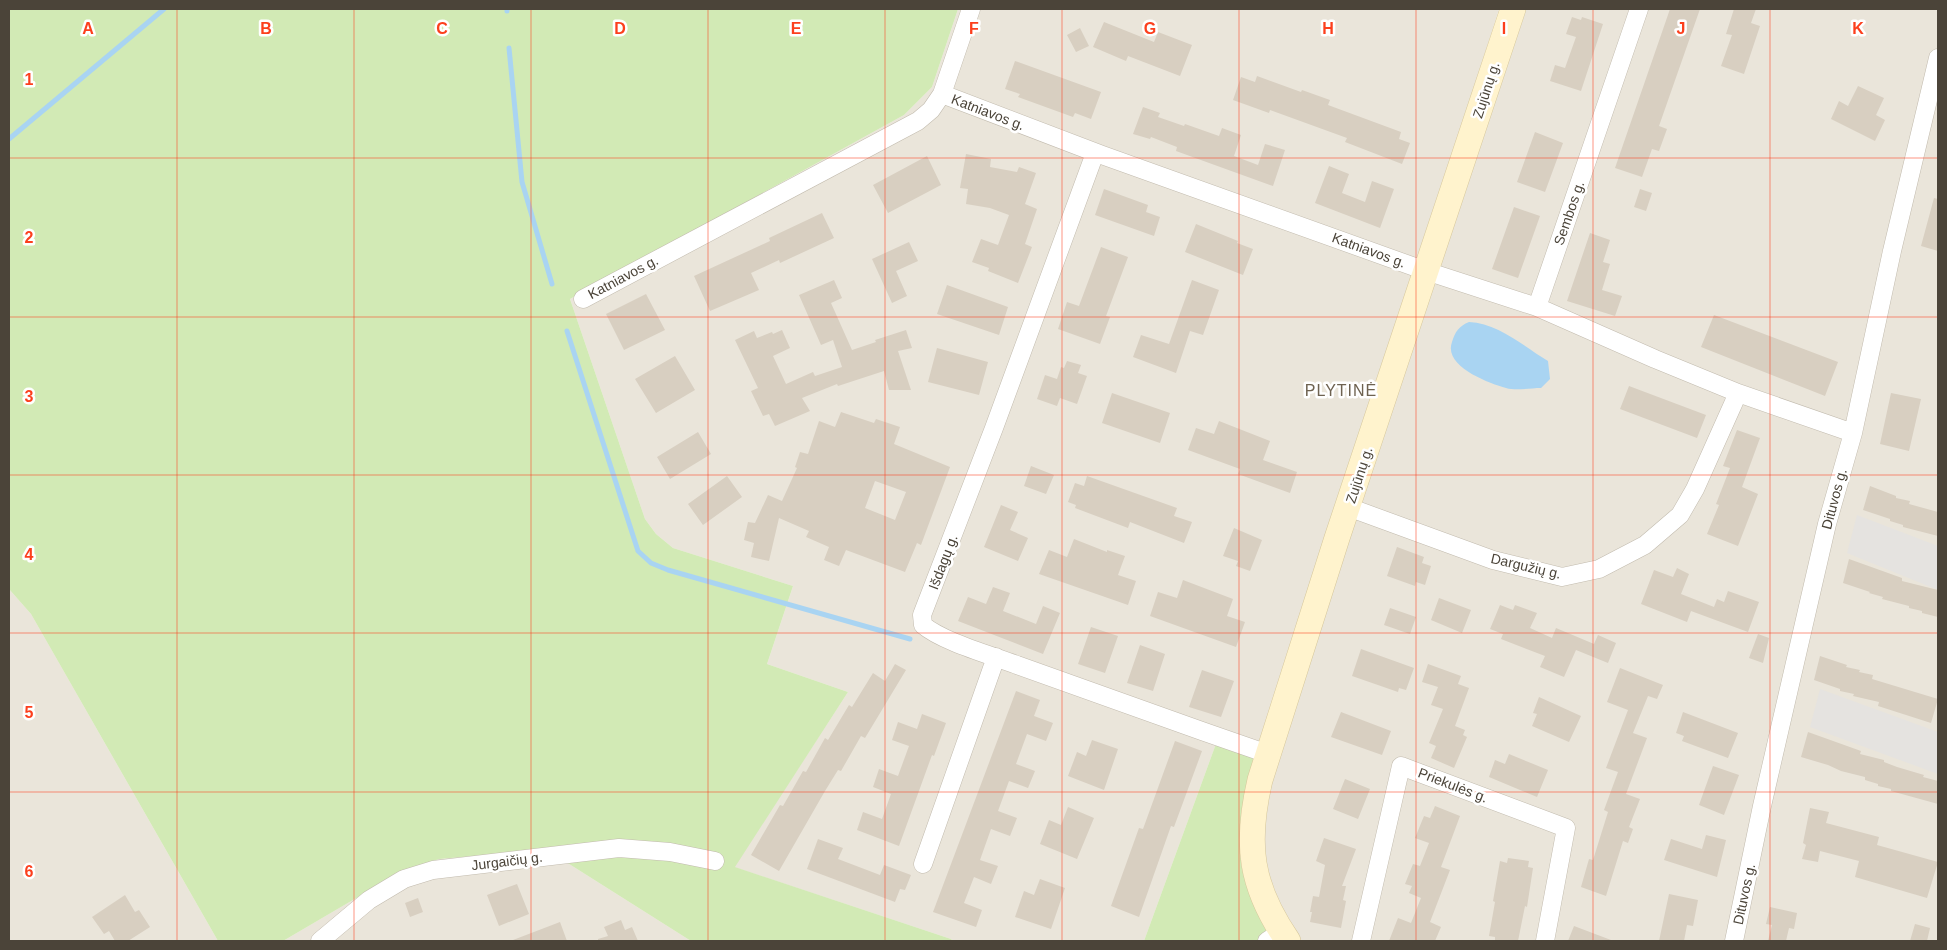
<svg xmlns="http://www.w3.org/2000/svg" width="1947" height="950" font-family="Helvetica,sans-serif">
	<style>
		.residential { fill: #eae5da }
		.green { fill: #d2eab5 }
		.parking { fill: #e5e3e0 }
		.water { fill: #a9d4f2 }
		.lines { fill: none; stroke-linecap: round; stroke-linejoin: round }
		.stream { stroke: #a9d4f2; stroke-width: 5 }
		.building { fill: #d8cfc1; fill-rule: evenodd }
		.minor-casing { stroke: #c2bbae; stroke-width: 19 }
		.secondary-casing { stroke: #d6c79b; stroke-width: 26 }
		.minor { stroke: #fff; stroke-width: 18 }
		.secondary { stroke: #fff3cd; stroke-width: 25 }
		.grid { fill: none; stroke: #fc3f1d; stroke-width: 1; stroke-opacity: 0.55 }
		.labels { text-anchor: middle; stroke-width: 5; stroke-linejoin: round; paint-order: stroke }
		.street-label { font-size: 14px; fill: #4b4439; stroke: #fff }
		.quarter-label { font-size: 16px; letter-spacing: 1px; fill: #6e6250; stroke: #fff }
		.grid-label { font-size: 16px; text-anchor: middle; font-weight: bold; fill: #fc3f1d; stroke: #fff; stroke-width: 5; stroke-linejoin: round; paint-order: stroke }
	</style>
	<rect width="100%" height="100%" fill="#f6f3ec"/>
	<path class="residential" d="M958,9h541l-239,745 -43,-13 -73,200h-191l-2,-2 -217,-72 114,-175 -81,-28 26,-78 -120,-38 -17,-14 -11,-15 -75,-220 334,-184 28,-28z
		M1521,9h417v932h-639l-20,-32 -12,-34 -5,-29 3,-47z
		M9,589l22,25 187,327h-209z
		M547,850l144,91h-408l116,-68 40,-14z"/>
	<path class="green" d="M9,9h949l-26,78 -28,28 -334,184 75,220 11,15 17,14 120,38 -26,78 81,28 -113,175 216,72 2,2h-262l-144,-91 -108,9 -40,14 -116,68h-65l-187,-327 -22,-25z
		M1217,741l43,13c-12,41 -29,86 -14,128 8,21 20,40 30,59h-132z"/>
	<path class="parking" d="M1857,515l81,31v44l-91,-37z
		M1820,689l118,43v42l-128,-47z"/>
	<path class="water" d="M1469,322c29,1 54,24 79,39l2,18 -9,9c-11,0 -25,3 -35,0 -18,-5 -63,-22 -54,-46 3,-10 7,-16 17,-20z"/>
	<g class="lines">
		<path class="stream" d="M507,9v2
			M509,48l13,134 30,102
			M9,139l155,-130
			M567,331l71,220 13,12 17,7 242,69"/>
	</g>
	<path class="building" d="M1670,9h30l-41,117 8,3 -8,22 -7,-2 -10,28 -27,-9z
		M1734,9h22l-5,14 9,3 -16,48 -23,-8 11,-31 -6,-1z
		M1572,17l9,3 1,-3 21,7 -22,67 -31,-10 5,-16 10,3 11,-31 -10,-3z
		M1104,22l50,20 4,-10 34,13 -12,31 -52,-20 -2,5 -33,-14z
		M1080,28l9,18 -13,6 -9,-17z
		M1015,61l86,31 -10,27 -16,-6 -2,4 -55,-20 2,-3 -15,-5z
		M1257,76l44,16 1,-2 28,10 -2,5 73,27 -2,7 11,4 -8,21 -57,-22 2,-4 -77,-28 -1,3 -36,-13 8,-23 14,5z
		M1858,86l26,12 -8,17 9,5 -10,21 -44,-22 8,-18 9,5z
		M1143,107l17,6 -2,4 26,9 1,-2 34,12 3,-8 19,7 -7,21 24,9 7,-21 20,6 -12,36 -97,-35 1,-4 -26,-10 -1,2 -17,-5z
		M1535,132l28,11 -18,49 -28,-10z
		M966,154l25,5 -1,8 27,5 2,-5 17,6 -11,31 12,5 -12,35 7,3 -14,36 -30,-12 1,-3 -17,-6 9,-23 17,6 11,-30 -19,-7 -24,-4 2,-15 -8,-1z
		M927,156l14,29 -53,28 -15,-28z
		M1329,166l20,8 -7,19 23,9 7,-21 22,8 -14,39 -65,-25z
		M1104,189l44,16 -2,7 14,5 -6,19 -59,-21z
		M1640,189l12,4 -6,18 -12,-4z
		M1934,198l4,1v52l-17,-5z
		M1514,207l26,9 -22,62 -26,-9z
		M822,213l12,25 -54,25 -1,-3 -28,13 8,17 -49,21 -16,-35 76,-35 -1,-3z
		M1196,224l42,17 -1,2 16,6 -10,26 -58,-23z
		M1590,233l20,7 -7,22 7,2 -8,26 20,6 -7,20 -48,-15z
		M909,242l9,19 -22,10 11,25 -15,7 -20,-44z
		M1101,247l27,10 -22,59 4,1 -10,27 -42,-15 9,-27 12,4z
		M834,280l8,18 -11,5 21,47 24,-8 -1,-2 31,-10 6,18 -14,3 13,39h-22l-5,-19 -46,15 -1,-2 -35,14 8,13 -35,15 -6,-12 -6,2 -12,-25 7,-3 -23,-48 19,-9 3,7 15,-6 1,2 9,-4 8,18 -17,8 13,28 27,-12 2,4 27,-9 -9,-27 -12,5 -22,-50z
		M1192,280l27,10 -16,45 -13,-4 -14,42 -43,-16 8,-22 28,9z
		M947,285l61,22 -9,28 -62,-21z
		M646,294l19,36 -41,20 -18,-36z
		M1714,315l124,47 -13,34 -124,-49z
		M937,348l51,14 -9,33 -51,-13z
		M675,356l20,34 -39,23 -21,-34z
		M1067,361l14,4 -3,8 9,3 -10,28 -17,-6 -3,8 -20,-7 8,-24 12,4 4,-12 3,1z
		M1629,386l77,29 -9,23 -77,-29z
		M1112,393l58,20 -10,30 -58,-20z
		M1891,393l30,6 -12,52 -29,-7z
		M841,412l33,11 2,-4 24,8 -6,17 56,23 -29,78 -4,-2 -12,29 -59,-22 -7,16 -15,-6 5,-13 -23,-10 3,-6 -30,-13 -10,43 -18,-4 3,-14 -10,-3 4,-18 7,1 13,-28 14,6 15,-33 -2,-1 5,-15 8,2 11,-33 16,6zM875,481l31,11 -11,28 -30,-12z
		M1219,421l51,20 -7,19 34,12 -7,21 -52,-19 2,-5 -52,-19 8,-22 18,6z
		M1737,430l23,8 -18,49 16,7 -20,52 -31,-12 12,-29 -3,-1 14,-36 -7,-2z
		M698,432l13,22 -41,25 -13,-22z
		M1031,466l23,9 -8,19 -22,-8z
		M727,476l15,21 -39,28 -15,-21z
		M1087,476l90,32 -3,8 18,6 -8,21 -54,-21 -2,6 -53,-20 1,-3 -8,-3 7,-19 9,3z
		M1870,486l26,10v2l14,3 -1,3 29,8v24l-35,-9v-2l-13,-4v-2l-27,-9z
		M1001,505l17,7 -8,18 18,8 -10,23 -34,-14z
		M1234,528l28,12 -12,31 -14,-5 2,-5 -15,-5z
		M1074,539l33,13v-2l18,6 -7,19 18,6 -8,24 -89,-31 10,-24 18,7z
		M1397,547l27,10 -2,6 9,3 -6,19 -9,-3 -1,4 -28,-10z
		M1849,559l53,19v3l36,9v27l-16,-4v-2l-13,-3v-2l-27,-7 1,-2 -14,-4 1,-1 -27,-9z
		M1677,568l12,6 -8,20 33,13 3,-8 7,3 4,-11 31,11 -11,30 -57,-21 -4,11 -46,-18 13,-34 19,7z
		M1183,580l50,19 -6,17 18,6 -9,25 -86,-31 8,-24 19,6z
		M993,587l17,6 -7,18 33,13 7,-18 17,7 -17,41 -85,-33 10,-24 18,7z
		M1439,598l32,12 -9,23 -31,-13z
		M1500,605l13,5 2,-5 22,8 -7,15 22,10 4,-10 38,16 4,-9 18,8 -8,20 -32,-13 -12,27 -24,-10 5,-11 -44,-17 2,-5 -13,-5z
		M1390,608l26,9 -6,17 -26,-9z
		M1091,627l27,9 -13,37 -27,-9z
		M1758,634l11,4 -6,25 -14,-5z
		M1140,645l25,9 -12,37 -26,-8z
		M1361,649l53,19 -8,22 -7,-2 -1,4 -46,-16z
		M1820,656l27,9 -1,2 14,3 -1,2 14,3 -1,4 66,20 -7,24 -53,-17 1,-4 -26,-6 1,-2 -14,-3v-2l-26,-9z
		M895,664l11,6 -41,68 -4,-2 -20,35 -3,-1 -13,21 -46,80 -28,-16 29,-50 3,1 20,-35 3,1 19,-34 3,2 21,-35 3,2 21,-34 12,8z
		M1428,664l33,12 -3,8 11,4 -14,38 10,4 -2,5 4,2 -13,31 -23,-10 5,-12 -7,-3 14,-34 -12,-4 7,-18 -16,-5z
		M1620,668l43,17 -6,14 -9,-3 -15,37 14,5 -21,56 14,5 -11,28 4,2 -5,14 -5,-2 -17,55 -25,-9 8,-28 4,1 15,-48 -4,-2 14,-38 -12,-4 22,-58 -21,-8z
		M1202,670l32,11 -13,36 -32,-10z
		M1016,691l24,9 -6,16 19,7 -7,18 -19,-7 -11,30 19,7 -7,17 -19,-7 -11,30 19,7 -7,18 -19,-7 -11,31 18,6 -7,18 -17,-7 -10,26 18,7 -6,17 -43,-15z
		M1539,697l42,19 -12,26 -37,-16 5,-12 -4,-1z
		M1341,712l50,19 -9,24 -51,-18z
		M1683,712l55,21 -10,25 -46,-17 2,-5 -8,-3z
		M922,714l24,9 -12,33 -2,-1 -33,91 -42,-16 6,-18 19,7 9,-25 -18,-7 6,-18 19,7 11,-30 -17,-6 6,-18 19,7z
		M1808,732l53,19 -1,3 24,6v2l13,5 27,8 -1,2 15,4v23l-47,-13v-2l-13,-3v-2l-13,-4v-3l-24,-6 -13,-6 -27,-8z
		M1092,740l26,9 -14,41 -36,-14 9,-24 9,4z
		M1175,741l27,10 -28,76 -3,-1 -32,91 -28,-11 28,-78 4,1z
		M1509,754l39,16 -11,27 -48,-20 6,-17 10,4z
		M1713,766l26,9 -15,40 -25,-10z
		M1345,779l25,10 -12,30 -25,-10z
		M1435,806l25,10 -19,51 9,3 -20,52 11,5 -6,14h-46l9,-23 13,5 10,-25 -12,-5 3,-7 -7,-2 8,-20 7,2 9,-23 -14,-5 9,-22 6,2z
		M1068,807l26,11 -17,41 -37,-15 9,-24 12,5z
		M1810,808l19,4 -3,11 53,14 -2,8 61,17 -11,36 -72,-21 4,-16 -39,-10 -2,11 -16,-3 4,-14 -3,-2z
		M1706,835l20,5 -9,37 -53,-17 7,-21 31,10z
		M1324,838l32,11 -14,37h4l-3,14 3,1 -5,27 -31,-6 2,-10h-2l3,-16 6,1 6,-32 -9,-4z
		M818,839l25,9 -5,11 42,16 4,-10 27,10 -6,15 -5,-1 -5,13 -88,-33z
		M1508,858l21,3 -1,6 5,1 -6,39 -2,-1 -7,35h-23v-4l-6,-1 6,-34 -2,-1 7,-40 7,2z
		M1040,879l25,9 -14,41 -36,-12 9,-26 10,4z
		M517,884l12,30 -30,12 -12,-31z
		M1669,894l29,6 -5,26 -6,-1 -3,16h-25z
		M125,895l10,17 4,-2 11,17 -22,14h-13l-6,-10 -5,3 -12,-17z
		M418,898l5,14 -13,5 -5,-14z
		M1770,907l27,6 -3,16 -5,-1 -3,13h-18l4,-16 -6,-1z
		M621,920l4,10 7,-3 6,14h-40v-2l10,-3 -4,-9z
		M560,922l7,19h-54v-1z
		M1915,924l15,4 -3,13h-17z
		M1574,926l37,14v1h-43z"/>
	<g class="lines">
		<defs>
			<path id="minor" d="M942,94l160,61 324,116 111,36 118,52 83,34 115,40
				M1095,153l-101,275 -72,187 1,10c20,17 68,30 94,40 83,30 167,60 251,89
				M583,299l335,-178 13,-11 11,-16 29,-85
				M1537,307l102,-298
				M1348,507l145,53 69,17 37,-8 46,-24 35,-30 15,-26 43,-96
				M923,864l73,-207
				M320,941l49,-41 35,-21 29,-9 186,-22 51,4 45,9
				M1267,941l14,-9
				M1361,941l40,-175 165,62 -21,113
				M1734,941l28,-135 65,-282 26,-91 39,-182 46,-193"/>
			<path id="secondary" d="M1288,941c-38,-55 -43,-97 -28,-161l77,-242 176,-529"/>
		</defs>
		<use href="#minor" class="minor-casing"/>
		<use href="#secondary" class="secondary-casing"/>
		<use href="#minor" class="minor"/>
		<use href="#secondary" class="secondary"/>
	</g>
	<path class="grid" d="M177,9v932M354,9v932M531,9v932M708,9v932M885,9v932M1062,9v932M1239,9v932M1416,9v932M1593,9v932M1770,9v932M9,158h1929M9,317h1929M9,475h1929M9,633h1929M9,792h1929"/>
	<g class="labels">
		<g class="street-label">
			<text transform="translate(1486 90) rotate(-72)" y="5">Zujūnų g.</text>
			<text transform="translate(988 112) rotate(21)" y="5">Katniavos g.</text>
			<text transform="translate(1569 213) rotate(-71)" y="5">Sembos g.</text>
			<text transform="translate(1369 250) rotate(20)" y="5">Katniavos g.</text>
			<text transform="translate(623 277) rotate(-28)" y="5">Katniavos g.</text>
			<text transform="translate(1359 475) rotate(-72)" y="5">Zujūnų g.</text>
			<text transform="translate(1834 499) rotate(-75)" y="5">Dituvos g.</text>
			<text transform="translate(943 562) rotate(-69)" y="5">Išdagų g.</text>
			<text transform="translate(1526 566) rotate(13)" y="5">Dargužių g.</text>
			<text transform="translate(1453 785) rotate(21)" y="5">Priekulės g.</text>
			<text transform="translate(507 861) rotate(-7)" y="5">Jurgaičių g.</text>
			<text transform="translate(1744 894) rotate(-78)" y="5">Dituvos g.</text>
		</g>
		<g class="quarter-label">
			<text x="1341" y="396">PLYTINĖ</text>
		</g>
	</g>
	<g class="grid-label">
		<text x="88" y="34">A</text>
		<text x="266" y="34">B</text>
		<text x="442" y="34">C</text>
		<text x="620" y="34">D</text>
		<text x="796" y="34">E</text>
		<text x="974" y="34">F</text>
		<text x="1150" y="34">G</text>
		<text x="1328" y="34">H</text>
		<text x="1504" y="34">I</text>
		<text x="1681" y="34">J</text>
		<text x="1858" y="34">K</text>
		<text x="29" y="85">1</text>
		<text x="29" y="243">2</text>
		<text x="29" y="402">3</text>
		<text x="29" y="560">4</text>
		<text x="29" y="718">5</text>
		<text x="29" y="877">6</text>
	</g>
	<rect width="1947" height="950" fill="none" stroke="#4b4439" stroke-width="20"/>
</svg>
